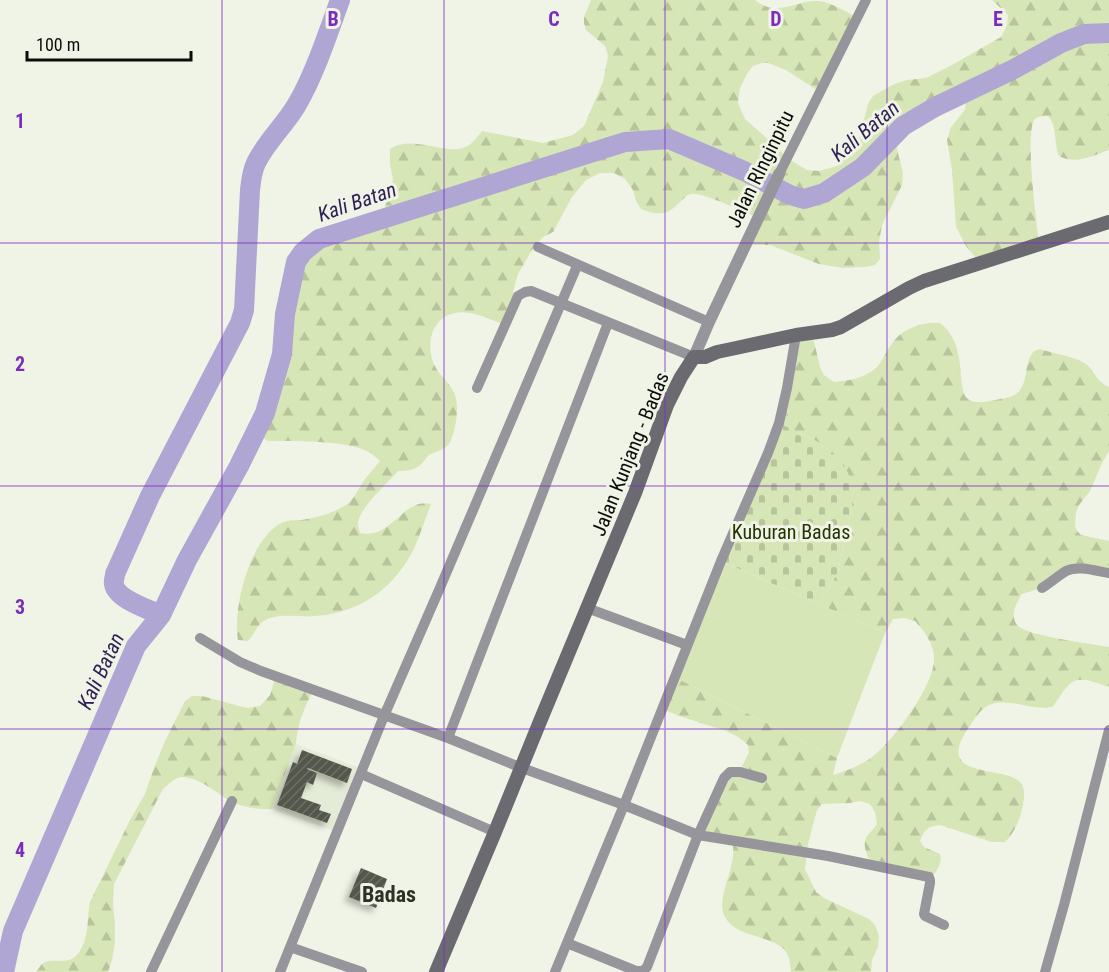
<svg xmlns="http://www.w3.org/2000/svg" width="1109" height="972" font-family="'Roboto Condensed',sans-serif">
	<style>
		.built { fill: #e4ebd7 }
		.grass { fill: #d7e6b7 }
		.forest { fill: url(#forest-firs) }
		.cemetery { fill: url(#cemetery-stones) }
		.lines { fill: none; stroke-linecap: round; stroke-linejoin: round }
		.river { stroke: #afa6d3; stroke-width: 20 }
		.building { fill: url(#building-hatch); filter: url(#shadow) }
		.minor { stroke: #96959b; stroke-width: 10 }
		.tertiary { stroke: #96959b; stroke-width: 12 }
		.secondary { stroke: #6b6a71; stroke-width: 14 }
		.grid { fill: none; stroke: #7b2cbf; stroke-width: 1.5; stroke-opacity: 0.55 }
		.labels { text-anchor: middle; stroke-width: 6; stroke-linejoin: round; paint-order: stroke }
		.street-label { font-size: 20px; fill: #0c0d09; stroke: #eff4e7 }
		.park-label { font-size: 20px; fill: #283400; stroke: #eff4e7 }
		.water-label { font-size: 21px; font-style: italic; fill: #301f55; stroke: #eff4e7 }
		.quarter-label { font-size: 22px; font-weight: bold; fill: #2e3127; stroke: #eff4e7 }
		.grid-label { font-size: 20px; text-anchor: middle; font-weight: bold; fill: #7b2cbf; stroke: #eff4e7; stroke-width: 6; stroke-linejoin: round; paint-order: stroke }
	</style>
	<defs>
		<pattern id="forest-firs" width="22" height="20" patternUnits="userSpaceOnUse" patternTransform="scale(1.5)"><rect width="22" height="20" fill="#d7e6b7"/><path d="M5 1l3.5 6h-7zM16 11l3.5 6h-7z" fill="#b7c49c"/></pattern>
		<pattern id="cemetery-stones" width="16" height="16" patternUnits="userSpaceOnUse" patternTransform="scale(1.5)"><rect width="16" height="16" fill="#d7e6b7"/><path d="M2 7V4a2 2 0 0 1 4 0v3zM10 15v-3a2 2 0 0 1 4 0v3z" fill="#b7c49c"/></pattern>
		<pattern id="building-hatch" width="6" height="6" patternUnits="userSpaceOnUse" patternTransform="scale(1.5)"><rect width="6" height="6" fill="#53574c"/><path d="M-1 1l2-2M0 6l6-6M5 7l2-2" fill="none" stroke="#6c6f66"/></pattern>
		<filter id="shadow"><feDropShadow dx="-4.5" dy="4.5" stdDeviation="3" flood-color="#0004"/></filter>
	</defs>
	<rect width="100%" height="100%" fill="#eff4e7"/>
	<path class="built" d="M296,744l67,25 -26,63 -65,-23z"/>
	<path class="grass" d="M721,561l164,72 -48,125 -163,-81z"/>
	<path class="forest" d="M591,0h164c22,18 41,0 64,1 14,2 27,11 39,17l-38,74 -34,-22 -18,-7h-6l-9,3 -6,8 -7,14 -2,15 7,16 32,28 10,11 20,12 12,1 18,-5 16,-14 6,-13 9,-35 5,-8 21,-12 13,-4 19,-2 26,-13 49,-28 6,-12 1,-10 -16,-15h117v150c-17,6 -33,15 -50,6 -5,-12 -2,-31 -11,-40 -4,0 -10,0 -13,3 -11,13 2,105 4,125l-59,19 -14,-17 -10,-19 -4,-57 -5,-30 4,-13 14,-17 1,-9 -8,-5c-19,9 -45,20 -60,35l-1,18 6,24 -1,12 -20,40 -3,17 1,17 -5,6 -10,2 -22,1 -24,-4 -49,-19h-26l13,-28c-13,-5 -56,-26 -67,-23 -4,2 -8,6 -11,9 -12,13 -23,12 -38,6l-5,-8 -3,-11 -8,-11 -11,-6h-14l-14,7 -14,17 -19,35 -10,5 -11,13 -14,24 -5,18 5,4 -13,29c-11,-4 -23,-10 -35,-12 -30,-5 -45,19 -38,46 3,11 12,19 18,27 3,4 5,8 6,13 3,10 -1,41 -10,48 -5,4 -12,5 -17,8 -3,3 -3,4 -6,7 -6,8 -15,9 -25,9 -10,12 -39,37 -40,52 0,3 1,6 2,10 32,7 43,-36 71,-29 -6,15 -11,32 -18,47 -21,39 -54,62 -98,65 -17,2 -39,-5 -54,7 -5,5 -8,13 -13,18l-10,-1c-6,-32 13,-106 46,-118 7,-3 16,-1 23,-3 12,-2 28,-7 39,-14 8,-5 13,-18 19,-26 5,-6 10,-12 15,-18 -4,-3 -7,-7 -11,-9 -22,-12 -75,-11 -101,-11l-8,-5 -4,-5 9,-18 17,-59 3,-40 11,-52 7,-10 16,-13 60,-19 5,-8 3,-14 6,-18 -3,-16v-15c25,-16 59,10 79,-4 5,-3 9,-9 13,-14l61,12 30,-8 11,-9 19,-44 5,-26 -3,-10 -19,-16 -2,-7v-6z
		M928,323h12c17,13 20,34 21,54 1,6 1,13 4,19 6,9 20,6 30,4 9,-2 19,-2 25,-10 7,-9 5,-21 9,-31 1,-3 3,-5 5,-8l6,-2c11,4 37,8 46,15 10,8 9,17 23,23v64l-7,12 -12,28 -11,14 -3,7 -1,14 2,5 4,4 28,6v32l-30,-4 -37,19 -20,6c-6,9 -12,21 -5,31 9,11 75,19 92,22v40c-14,-4 -31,-14 -42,0 -6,6 -9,14 -15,20 -20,4 -41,-9 -60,-3 -12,4 -18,16 -25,26 -35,54 48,32 56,57 2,5 1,13 0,18 -3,14 -8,28 -18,37h-13l-52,-17c-12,1 -16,5 -20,16l4,6 16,7c3,10 -4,17 -10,26l-58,-15c-4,-8 -11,-20 -5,-29 3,-4 7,-7 10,-12l-2,-12 -5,-8 -10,-3 -10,2 -28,1 -5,6 -9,34 -3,25 11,23 8,6 45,21 6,6 4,11 -1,11 -6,13 -1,12h-80c-1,-7 -1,-16 -6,-22 -15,-15 -50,-13 -60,-33 -11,-21 14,-50 7,-76l-34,-6 26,-57 16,-7 9,-19 -1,-7c-14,-14 -32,-17 -50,-23 -13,-4 -24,-8 -36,-13l12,-32 163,81 -4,17c13,-4 26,-9 38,-17 21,-15 65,-74 63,-101 -1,-15 -10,-26 -19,-36l-11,-3 -11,1 -8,14 -66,-29 19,-32 14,-66 -7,-40 -10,-11 -17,-13 -39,-19 17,-88 16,-2 8,34 4,8 10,7c14,-1 32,-4 43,-15 4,-4 7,-11 10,-16 12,-19 20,-23 41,-28z
		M276,676l37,14c-8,17 -16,34 -17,54l-24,65c-16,0 -28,-1 -42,-8 -13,-8 -30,-23 -47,-24 -8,0 -14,7 -20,12l-49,95 -1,20 2,20v18l-3,18 -4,12h-72c1,-1 5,-7 6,-8 12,-9 30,7 41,-19 6,-13 4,-29 7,-43l40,-82 15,-26 9,-26 11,-27 20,-40 7,-5h10l45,12 13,-2 10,-11z"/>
	<path class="cemetery" d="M779,423l39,19 17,13 10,11 7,17v23l-14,66 -19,32 -98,-43z"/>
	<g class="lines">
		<path class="river" d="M161,615c-13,-6 -45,-16 -47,-31 -1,-3 1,-6 1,-10l35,-78 90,-173 4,-13 6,-120c1,-10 2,-19 6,-27 10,-21 28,-37 40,-57 18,-30 32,-73 44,-106
			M4,972l9,-41 123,-285 25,-31 26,-55 52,-94 26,-53 17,-59 3,-40 11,-52 7,-10 16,-13 306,-97 44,-3 75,32 46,24 14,4 20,-6 39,-26 40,-41 32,-19 79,-38 47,-26 23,-9 25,-1"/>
	</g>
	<path class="building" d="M302,750l50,19 -5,14 -39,-15 -1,1 10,4 -4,12 -6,-3 -6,16 20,7 -2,5 12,4 -4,9 -50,-18 16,-43 4,2z
		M361,868l26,11 -11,29 -27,-11z"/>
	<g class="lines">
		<path class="minor" d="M779,174l87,-174
			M538,247l171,75
			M477,388l41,-92 7,-4 6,-1 163,66
			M1042,588c8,-5 16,-12 24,-17 12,-6 30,0 43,2
			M587,608l100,37
			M200,638l40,24 21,9 187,67 74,30 102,37 74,30 -51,132 -4,4h-7l-69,-28
			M448,738l160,-415
			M361,774l134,58
			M762,778l-22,-6h-10l-6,6 -26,57 130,21 101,21 1,3v3l-6,31 1,2 19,9
			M290,947l72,25
			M151,972l81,-171
			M280,972l104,-256 55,-126 138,-324
			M555,972l69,-167 97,-244 47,-108 11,-30 8,-35 9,-53
			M1045,972l19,-67 45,-175"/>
		<path class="tertiary" d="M694,357l15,-35 70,-148"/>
		<path class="secondary" d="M436,972l59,-140 46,-113 94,-226 32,-88 14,-28 13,-20h11l12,-5 19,-4 60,-13 36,-5 9,-3 68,-39 15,-7 185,-59"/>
	</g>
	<path class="grid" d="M222,0v972M444,0v972M665,0v972M887,0v972M0,243h1109M0,486h1109M0,729h1109"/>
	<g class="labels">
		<g class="street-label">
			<text transform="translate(760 169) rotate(-64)" y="7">Jalan RInginpitu</text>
			<text transform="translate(630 454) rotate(-68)" y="7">Jalan Kunjang - Badas</text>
		</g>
		<g class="park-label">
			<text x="791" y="539">Kuburan Badas</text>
		</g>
		<g class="water-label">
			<text transform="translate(865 131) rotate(-40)" y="7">Kali Batan</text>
			<text transform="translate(357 202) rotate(-19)" y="7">Kali Batan</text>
			<text transform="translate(101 671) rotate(-65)" y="7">Kali Batan</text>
		</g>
		<g class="quarter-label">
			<text x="389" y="902">Badas</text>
		</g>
	</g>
	<g class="grid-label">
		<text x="333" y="26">B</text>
		<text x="554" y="26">C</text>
		<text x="776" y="26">D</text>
		<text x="998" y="26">E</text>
		<text x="20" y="128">1</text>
		<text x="20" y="371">2</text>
		<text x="20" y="614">3</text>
		<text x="20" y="857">4</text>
	</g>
	<path d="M27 51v9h164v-9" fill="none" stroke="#0c0d09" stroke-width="3"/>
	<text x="36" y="51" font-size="18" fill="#0c0d09" stroke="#eff4e7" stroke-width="4.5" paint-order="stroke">100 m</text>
</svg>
